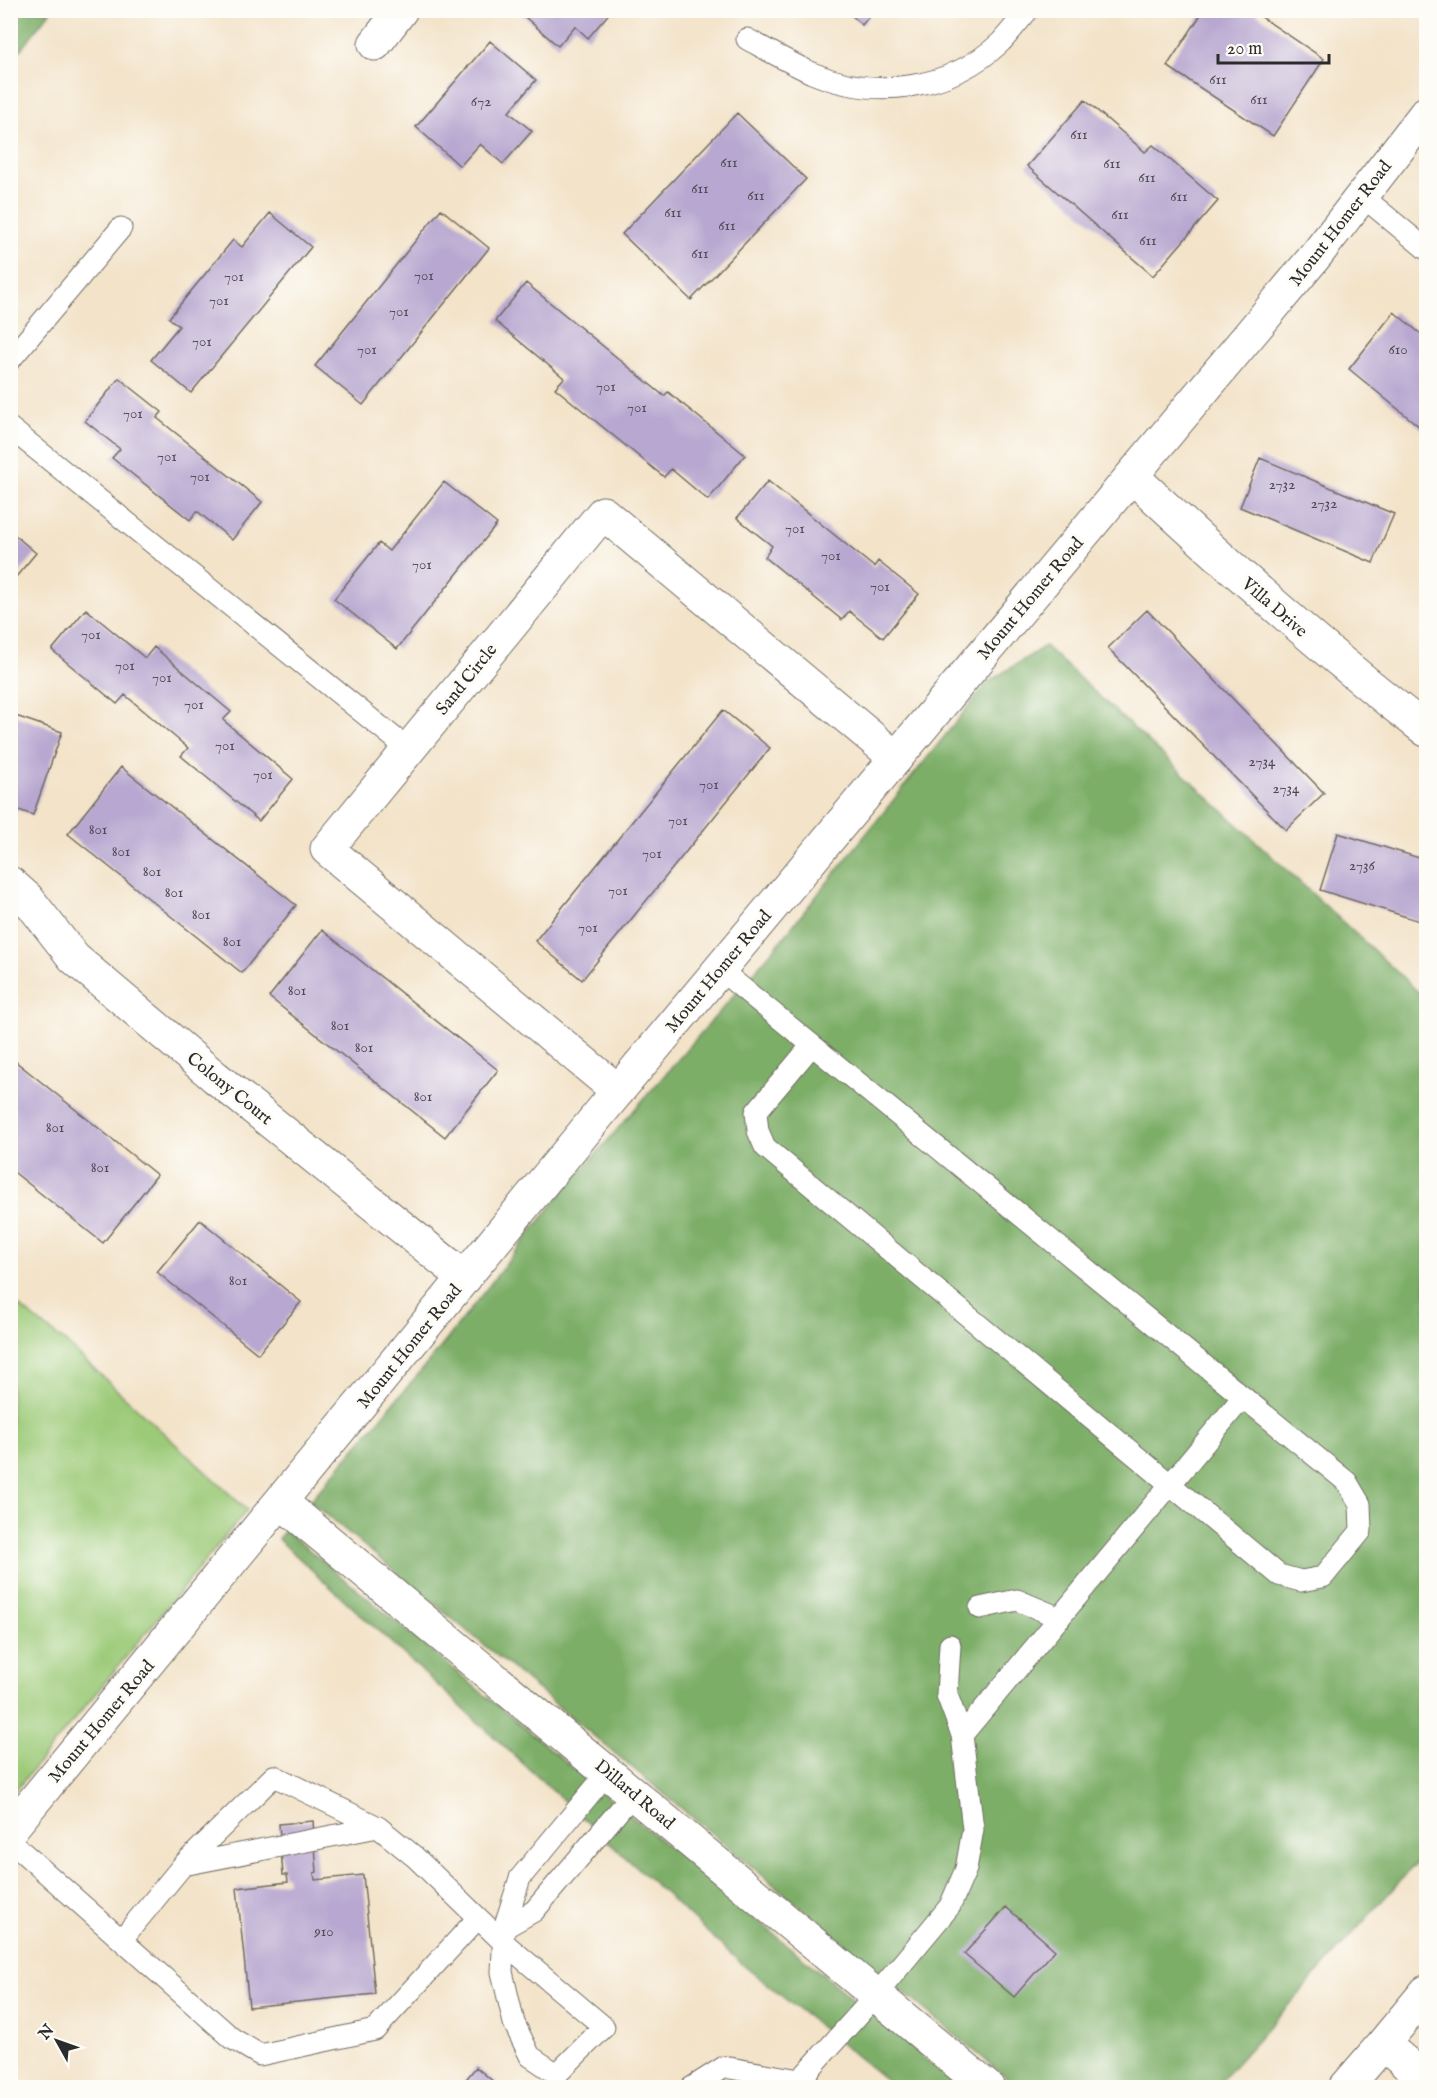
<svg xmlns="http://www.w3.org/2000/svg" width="1437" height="2098" font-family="'IM FELL English',serif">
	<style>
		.green { fill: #9cca78; stroke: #647a52; stroke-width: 1.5 }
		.forest { fill: #7dae68; stroke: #546c4a; stroke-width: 1.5 }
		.building { fill: #b8a7d0 }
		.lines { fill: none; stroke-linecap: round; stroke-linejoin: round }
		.service-casing { stroke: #716b62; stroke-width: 23 }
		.minor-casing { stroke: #716b62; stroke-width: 35 }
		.tertiary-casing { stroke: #716b62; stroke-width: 35 }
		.service { stroke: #fff; stroke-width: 21 }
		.minor { stroke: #fff; stroke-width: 33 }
		.tertiary { stroke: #fff; stroke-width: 33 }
		.labels { text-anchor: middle; stroke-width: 6; stroke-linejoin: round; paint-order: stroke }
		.number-label { font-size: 15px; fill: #4e4a54 }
		.street-label { font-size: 18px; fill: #2b2b2b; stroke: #fdfcf7 }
	</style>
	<rect width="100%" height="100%" fill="#fdfcf7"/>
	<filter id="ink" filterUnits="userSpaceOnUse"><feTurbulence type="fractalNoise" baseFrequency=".0167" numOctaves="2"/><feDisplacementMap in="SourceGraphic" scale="12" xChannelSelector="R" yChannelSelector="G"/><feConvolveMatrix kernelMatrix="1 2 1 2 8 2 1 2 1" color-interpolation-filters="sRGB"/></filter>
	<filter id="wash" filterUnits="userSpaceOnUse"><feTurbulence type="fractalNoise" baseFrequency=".008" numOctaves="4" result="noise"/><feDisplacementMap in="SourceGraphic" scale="24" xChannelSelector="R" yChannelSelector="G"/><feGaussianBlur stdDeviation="1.35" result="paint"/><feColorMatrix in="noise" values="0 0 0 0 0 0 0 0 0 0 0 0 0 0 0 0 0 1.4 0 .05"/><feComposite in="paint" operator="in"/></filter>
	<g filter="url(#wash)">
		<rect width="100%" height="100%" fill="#f3e3c9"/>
		<path class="green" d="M11,1300l53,41 183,169 -236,286z"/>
		<path class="forest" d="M11,10l40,1 -40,51 -1,-51z
			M1045,646l381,353v853l-211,235h-197l-708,-586 127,-149 119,-152 218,-251 214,-267z
			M285,1530l674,557h-64l-152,-122 -465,-426z"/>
		<g id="blocks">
			<path class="building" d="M517,10h95l-24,28 -13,-12 -17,20z
				M846,10h28l-12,15z
				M1204,10h47l73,49 -51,77 -106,-70z
				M490,41l46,39 -27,32 23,19 -29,33 -23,-20 -20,22 -44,-39z
				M1085,100l60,52 8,-7 65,56 -65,75 -126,-110z
				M737,113l69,66 -115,121 -69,-66z
				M441,209l48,39 -126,157 -48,-39z
				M270,213l41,34 -120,146 -40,-33 28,-34 -10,-8 64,-78 9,7z
				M526,283l138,113 4,-4 77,63 -37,45 -37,-31 -7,8 -109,-89 9,-10 -69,-57z
				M1394,312l32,26v94l-77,-63z
				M119,378l43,34 -5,6 105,84 -30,38 -35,-29 -7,9 -78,-62 8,-9 -35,-28z
				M1260,458l134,56 -21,49 -133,-56z
				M768,481l106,86 4,-6 41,33 -36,44 -34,-27 -7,9 -77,-63 7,-11 -35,-28z
				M444,482l53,42 -100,125 -63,-50 45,-56 10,8z
				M10,531l26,22 -26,31z
				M86,609l59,49 9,-11 77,65 -8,8 70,59 -34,42 -78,-65 7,-8 -63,-53 -8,9 -65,-54z
				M1147,610l177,183 -38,37 -178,-182z
				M723,710l47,38 -188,232 -47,-39z
				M10,714l52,18 -29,83 -23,-8z
				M121,767l175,138 -54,68 -174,-139z
				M1338,833l88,27v63l-106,-33z
				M322,930l176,140 -53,67 -176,-140z
				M10,1057l147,118 -54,68 -93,-74z
				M200,1220l101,82 -43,52 -101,-82z
				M313,1821l4,51 -3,1 1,7 48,-5 12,119 -126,13 -12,-119 51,-6 -1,-7h-4l-4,-51z
				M1006,1907l49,43 -41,47 -50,-43z
				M476,2067l25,21h-42z"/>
		</g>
	</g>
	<g filter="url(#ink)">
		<use href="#blocks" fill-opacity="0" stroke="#716b62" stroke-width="1.5"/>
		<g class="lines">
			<defs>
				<path id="service" d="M747,39c22,12 43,24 65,34 64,27 138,17 189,-31 9,-10 18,-21 27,-32
					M1362,196l64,53
					M10,360l111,-132
					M10,428l398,321
					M719,969l628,513 13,22 1,27 -38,46 -22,4 -22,-6 -514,-428 -7,-16 -2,-19 56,-67
					M980,1608l37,-8 43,18
					M950,1645l-3,50 15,40
					M10,1841l223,198 27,16 115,-25 103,-112
					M183,1865l195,-38
					M504,1928l30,-17 100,-118
					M122,1939l61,-74 91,-89 104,51 37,30 88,85 101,85 -47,47 -27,-18 -16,-33 -12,-51 2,-44 16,-50 88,-106
					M800,2080l76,-85 74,-89 16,-37 7,-40 -11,-94 281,-338
					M691,2088l33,-21 76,13"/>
				<path id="minor" d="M375,44l26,-34
					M1132,476c95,89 191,175 294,254
					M10,883l17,15 47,60 141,119 250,201
					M618,1091l-291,-242 276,-336 293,245
					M1426,1992l-43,52 43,36
					M1345,2088l38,-44"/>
				<path id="tertiary" d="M281,1502l707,586
					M10,1830l608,-739 699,-837 109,-141"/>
			</defs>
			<use href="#service" class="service-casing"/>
			<use href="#minor" class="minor-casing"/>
			<use href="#tertiary" class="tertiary-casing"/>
			<use href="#service" class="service"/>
			<use href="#minor" class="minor"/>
			<use href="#tertiary" class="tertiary"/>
		</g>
	</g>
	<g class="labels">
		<g class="number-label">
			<text x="1218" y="84">611</text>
			<text x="1259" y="104">611</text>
			<text x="481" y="106">672</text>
			<text x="1079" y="139">611</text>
			<text x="729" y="167">611</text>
			<text x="1112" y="168">611</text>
			<text x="1147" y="182">611</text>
			<text x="700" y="193">611</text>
			<text x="756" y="200">611</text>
			<text x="1179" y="201">611</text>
			<text x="673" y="217">611</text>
			<text x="1120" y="219">611</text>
			<text x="727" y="230">611</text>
			<text x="1148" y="245">611</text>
			<text x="700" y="258">611</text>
			<text x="424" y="280">701</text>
			<text x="234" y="281">701</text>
			<text x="219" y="305">701</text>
			<text x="399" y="316">701</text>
			<text x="202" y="346">701</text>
			<text x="367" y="354">701</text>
			<text x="1398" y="354">610</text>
			<text x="606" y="391">701</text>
			<text x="637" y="412">701</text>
			<text x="133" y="418">701</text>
			<text x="167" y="461">701</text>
			<text x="200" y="481">701</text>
			<text x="1282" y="489">2732</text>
			<text x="1324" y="508">2732</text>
			<text x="795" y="533">701</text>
			<text x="831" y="560">701</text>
			<text x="422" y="569">701</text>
			<text x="880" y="591">701</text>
			<text x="91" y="639">701</text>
			<text x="125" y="670">701</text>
			<text x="162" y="682">701</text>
			<text x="194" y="709">701</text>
			<text x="225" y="750">701</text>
			<text x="1262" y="766">2734</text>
			<text x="263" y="779">701</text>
			<text x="709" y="789">701</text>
			<text x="1286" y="793">2734</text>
			<text x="678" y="825">701</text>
			<text x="98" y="834">801</text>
			<text x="121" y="856">801</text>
			<text x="652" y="858">701</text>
			<text x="1362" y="870">2736</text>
			<text x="152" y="876">801</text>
			<text x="618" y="895">701</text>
			<text x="174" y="897">801</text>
			<text x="201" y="919">801</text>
			<text x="588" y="932">701</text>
			<text x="232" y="946">801</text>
			<text x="297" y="995">801</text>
			<text x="340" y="1030">801</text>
			<text x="364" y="1052">801</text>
			<text x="423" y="1101">801</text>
			<text x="55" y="1132">801</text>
			<text x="100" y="1172">801</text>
			<text x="238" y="1285">801</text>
			<text x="324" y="1936">910</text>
		</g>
		<g class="street-label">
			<text transform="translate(1340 223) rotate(-52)" y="6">Mount Homer Road</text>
			<text transform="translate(1030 598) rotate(-50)" y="6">Mount Homer Road</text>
			<text transform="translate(1275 607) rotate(41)" y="6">Villa Drive</text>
			<text transform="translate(466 679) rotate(-51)" y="6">Sand Circle</text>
			<text transform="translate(718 971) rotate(-50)" y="6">Mount Homer Road</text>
			<text transform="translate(230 1088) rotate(39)" y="6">Colony Court</text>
			<text transform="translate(409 1346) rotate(-51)" y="6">Mount Homer Road</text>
			<text transform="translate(101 1721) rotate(-50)" y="6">Mount Homer Road</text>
			<text transform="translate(635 1794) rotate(40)" y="6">Dillard Road</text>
		</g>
	</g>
	<rect width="1437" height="2098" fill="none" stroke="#fdfcf7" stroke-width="36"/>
	<g transform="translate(57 2041) rotate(310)" stroke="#fdfcf7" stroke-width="4.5" paint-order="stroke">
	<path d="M0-4.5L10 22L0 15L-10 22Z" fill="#2b2b2b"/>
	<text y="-9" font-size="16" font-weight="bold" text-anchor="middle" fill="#2b2b2b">N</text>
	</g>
	<path d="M1218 54v9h111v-9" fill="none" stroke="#2b2b2b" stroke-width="3"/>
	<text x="1227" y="54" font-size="18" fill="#2b2b2b" stroke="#fdfcf7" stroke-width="4.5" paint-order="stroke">20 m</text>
</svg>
